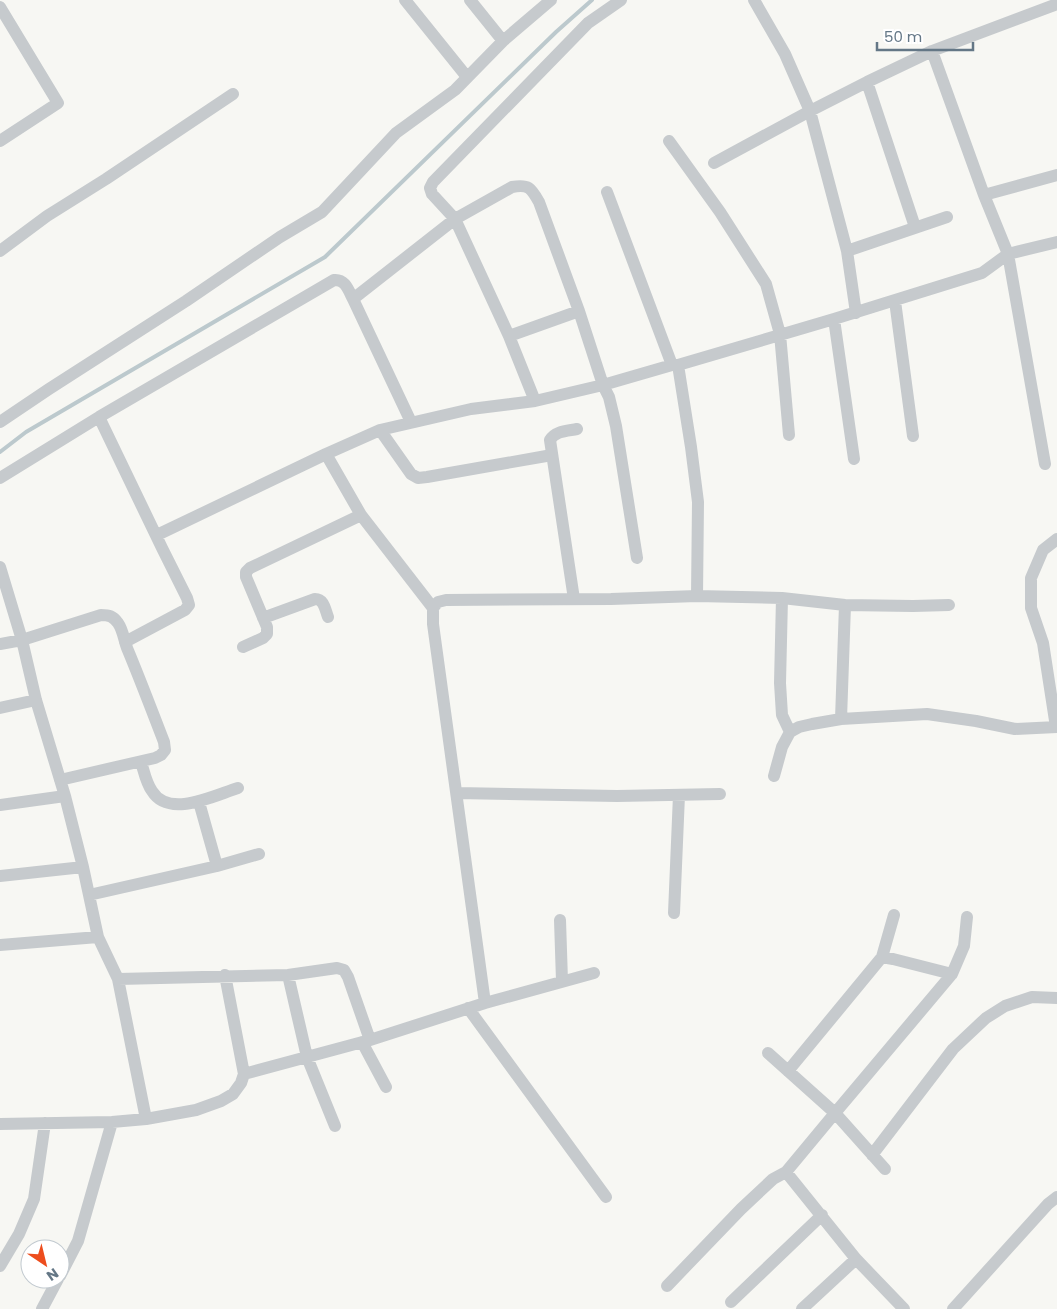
<svg xmlns="http://www.w3.org/2000/svg" width="1057" height="1309" font-family="Poppins,sans-serif">
	<style>
		.lines { fill: none; stroke-linecap: round; stroke-linejoin: round }
		.stream { stroke: #bcc9cd; stroke-width: 4 }
		.minor { stroke: #c6cacd; stroke-width: 12 }
	</style>
	<rect width="100%" height="100%" fill="#f7f7f3"/>
	<g class="lines">
		<path class="stream" d="M0,452l26,-20 299,-175 231,-225 36,-32"/>
		<path class="minor" d="M405,0l62,77
			M470,0l33,41
			M754,0l31,54 25,57 37,140 9,62
			M0,7l58,96 -58,38
			M932,51l52,144
			M867,82l48,145
			M669,141l51,71 46,72 14,50 9,101
			M714,163l96,-52 57,-29 65,-31 125,-47
			M607,192l65,173
			M0,251l47,-35 59,-37 127,-85
			M847,251l100,-34
			M353,299l102,-80 57,-32c17,-3 19,1 27,15l40,109 24,74 6,12 7,29 21,132
			M895,301l18,135
			M834,319l20,140
			M509,336l70,-25
			M678,365l13,82 7,55 -1,94
			M535,401l-26,-65 -54,-117 -23,-25 -2,-6 3,-6 155,-159 33,-23
			M99,417l63,131 25,50 2,7 -4,5 -60,32
			M0,422l49,-33 137,-88 94,-64 42,-25 74,-79 59,-43 48,-49 48,-41
			M380,430l31,44 7,4 9,-1 125,-22
			M326,454l35,61 72,93
			M1045,464l-37,-210 -24,-59 73,-20
			M0,478l99,-61 235,-137c11,-1 14,9 19,19l58,123
			M157,535l169,-81 54,-24 91,-21 64,-8 68,-16 69,-20h6l156,-46 148,-46 26,-19 49,-12
			M0,567l22,73 14,60 29,96 18,71 15,70 20,42 28,140
			M782,598l-2,85 2,32 8,17
			M574,599l-24,-159c5,-9 17,-9 27,-11
			M263,618l52,-19c9,0 10,10 13,18
			M0,644l22,-4 79,-25c8,0 12,1 17,8 5,7 6,17 9,25 13,31 25,63 37,94l1,8 -4,5 -6,3 -95,22
			M243,647l20,-9 4,-4v-7l-21,-50v-5l4,-4 111,-53
			M0,708l36,-8
			M841,719l4,-114
			M1056,727l-13,-84 -12,-35v-30l12,-28 14,-11
			M141,762c3,9 5,21 11,29 17,28 63,4 86,-3
			M774,776l8,-29 8,-15 9,-5 13,-3 29,-5 86,-5 49,7 39,8 42,-2
			M457,793l160,3 103,-2
			M199,802l18,64
			M0,805l65,-9
			M0,876l83,-9
			M89,895l128,-29 42,-12
			M674,913l5,-118
			M560,920l2,61
			M0,945l98,-8
			M882,957l11,2 59,15
			M288,975l19,82 28,69
			M118,979l170,-4 49,-7 7,2 4,7 22,63
			M485,1003l-52,-379v-16l5,-6 8,-2 165,-1 86,-3 85,2 63,7 68,1 36,-1
			M468,1008l138,189
			M362,1042l24,45
			M768,1053l67,60 50,56
			M788,1071l94,-114 12,-42
			M244,1074l126,-34 115,-37 109,-30
			M0,1124l112,-2 34,-3 50,-9 25,-9 12,-7 8,-11 3,-9 -19,-99
			M872,1155l81,-106 33,-31 19,-12 27,-9 25,1
			M786,1172l70,87 48,50
			M0,1266l19,-32 15,-35 11,-76
			M60,1276l18,-35 34,-119
			M667,1286l74,-77 32,-30 13,-7 49,-59 117,-139 12,-28 3,-29
			M731,1302l91,-87
			M42,1309l16,-30
			M802,1309l54,-50
			M953,1309l95,-105 9,-7"/>
	</g>
	<g transform="translate(45 1264) rotate(145)"><circle r="24" fill="#ffffff" stroke="#c1c9cf"/>
	<path d="M0-4L9 19L0 12L-9 19Z" fill="#ed4d1d"/>
	<text y="-8" font-size="14" font-weight="bold" text-anchor="middle" fill="#647786">N</text>
	</g>
	<path d="M877 42v8h96v-8" fill="none" stroke="#647786" stroke-width="2.5"/>
	<text x="884" y="42" font-size="15" fill="#647786" stroke="#ffffff" stroke-width="4" paint-order="stroke">50 m</text>
</svg>
